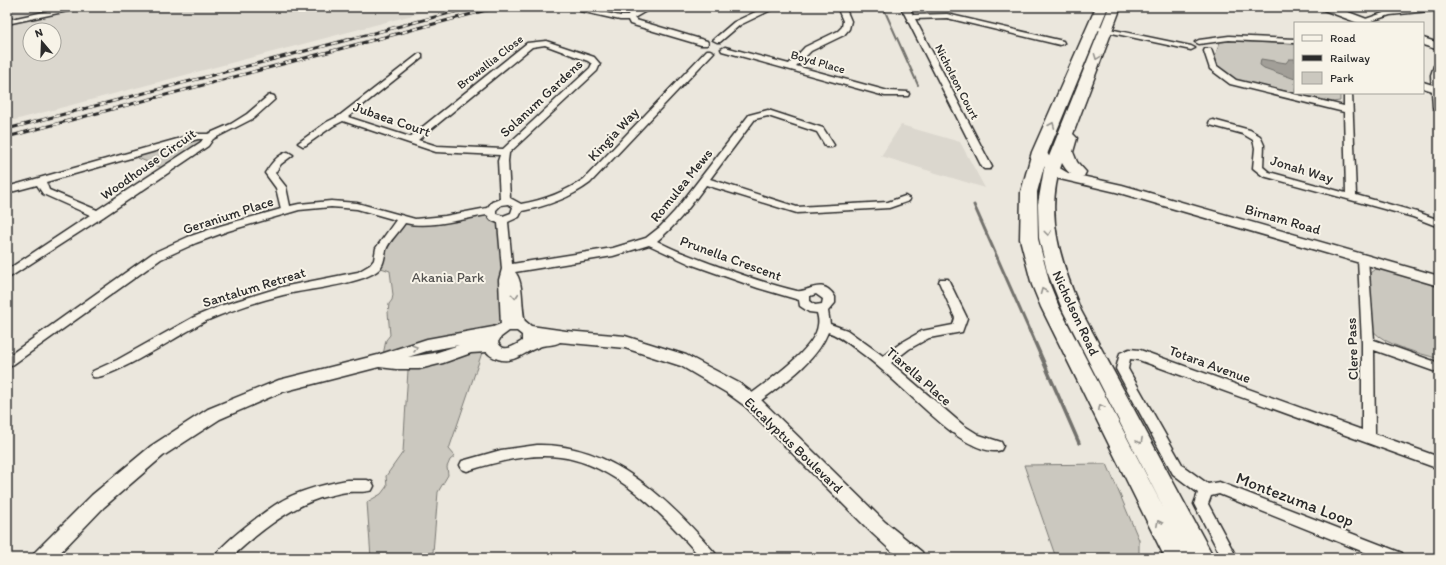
<svg xmlns="http://www.w3.org/2000/svg" width="1446" height="565" font-family="Itim,sans-serif">
	<style>
		.built { fill: #dbd7ce; fill-rule: evenodd }
		.green { fill: #cbc8bf; stroke: #7b7a75 }
		.water { fill: #a29f98; stroke: #72716c }
		.lines { fill: none; stroke-linecap: round; stroke-linejoin: round }
		.stream-far2 { stroke: #72716c; stroke-width: 2 }
		.stream-far1 { stroke: #72716c; stroke-width: 3 }
		.stream { stroke: #72716c; stroke-width: 3.5 }
		.minor-casing { stroke: #2b2b2b; stroke-width: 3 }
		.tertiary-casing { stroke: #2b2b2b; stroke-width: 3 }
		.secondary-casing { stroke: #2b2b2b; stroke-width: 3 }
		.primary-casing { stroke: #2b2b2b; stroke-width: 3 }
		.minor { fill: #f7f3e8; fill-rule: evenodd }
		.tertiary { fill: #f7f3e8; fill-rule: evenodd }
		.secondary { fill: #f7f3e8; fill-rule: evenodd }
		.primary { fill: #f7f3e8; fill-rule: evenodd }
		.rail-casing { stroke: #2b2b2b; stroke-width: 3 }
		.rail { stroke: #f7f3e8; stroke-width: 2; stroke-dasharray: 6; stroke-linecap: butt }
		.oneway { stroke: #918f8a }
		.labels { text-anchor: middle; stroke-width: 4; stroke-linejoin: round; paint-order: stroke }
		.far-street-label { font-size: 12px; fill: #2b2b2b; stroke: #f7f3e8 }
		.street-label { font-size: 14px; fill: #2b2b2b; stroke: #f7f3e8 }
		.park-label { font-size: 14px; fill: #535250; stroke: #f7f3e8 }
		.near-street-label { font-size: 17px; fill: #2b2b2b; stroke: #f7f3e8 }
	</style>
	<rect width="100%" height="100%" fill="#ebe7dd"/>
	<filter id="ink" filterUnits="userSpaceOnUse"><feTurbulence type="fractalNoise" baseFrequency=".025" numOctaves="2"/><feDisplacementMap in="SourceGraphic" scale="8" xChannelSelector="R" yChannelSelector="G"/><feConvolveMatrix kernelMatrix="1 2 1 2 8 2 1 2 1" color-interpolation-filters="sRGB"/></filter>
	<g filter="url(#ink)">
		<path class="built" d="M7,7h436l-436,115zM30,30h24v24h-24z
			M901,125l59,17 25,46 -104,-32z"/>
		<path class="green" d="M1232,41l63,3v49h45v8l-7,1 -96,-22 -19,-13 -3,-11 5,-14z
			M195,138l8,1 1,3 -39,27 -30,-12v-2z
			M487,211l15,10 4,104 -123,30 3,-15 4,-5 -2,-23 1,-8 3,-4 1,-5 -3,-24 -12,-4 5,-18 18,-28 14,1z
			M1375,269l15,2 49,14v74c-22,-7 -51,-12 -67,-29l-2,-57z
			M486,341l-37,108 6,7 -5,4 -3,7 1,8 -10,17 -5,60 -11,6h-51l-4,-56 14,-8 6,-8 -1,-10 17,-24 5,-82 -12,-12 67,-14z
			M1107,464l32,76v18h-83l-32,-93z"/>
		<path class="water" d="M1261,59l25,4 3,-4h6v20l-31,-11 -4,-3z"/>
		<g class="lines">
			<path class="stream-far2" d="M883,7l35,78"/>
			<path class="stream-far1" d="M974,205l56,127"/>
			<path class="stream" d="M1030,331l49,112"/>
			<defs>
				<path id="minor" d="M67,7h14l-4,2 -70,15v-4z
					M580,7l40,9h7c6,-8 17,-9 26,-9l-19,11 2,2 71,21 1,2 -1,2h-6l-71,-21 -2,-4h-8l-40,-9z
					M766,7h11l-37,18 -20,17h-3l-4,-2 21,-18z
					M837,7h8l6,14 -2,8 -5,6 -33,16 -15,15 92,25 20,1 1,2 -1,2h-23l-163,-45 -1,-2 4,-2 64,17 16,-17 33,-16 4,-4 1,-6z
					M901,7h8l4,8 34,-1 116,27 1,2 -4,2 -113,-27 -32,1 77,148 -2,2h-6l-2,-2z
					M1427,7h12v3l-49,5 -25,8 -5,-2 29,-10z
					M1095,26l96,20 4,2 -4,2 -93,-20h-3z
					M1229,36l66,3v4l-66,-3 -30,4 -4,-2 4,-2z
					M546,41l48,16 6,7 -3,7 -88,82 -1,8 2,37 11,6c23,-4 44,-12 63,-25l123,-129h3l4,2 -124,131c-20,15 -43,23 -68,28l-3,6 -11,5 4,42 101,-16 33,-10 14,-11 15,-16 74,-96 19,-5 55,18 11,17 -2,2h-6l-9,-15 -49,-16 -13,3 -45,60 87,28 91,-5 17,-6 5,3 -1,2 -20,7 -92,5 -91,-28c-15,20 -29,40 -49,56 20,11 42,18 63,26 25,9 51,18 77,24 10,2 26,-15 38,6v6l-7,8 2,13 17,6 36,26 18,-13 21,-12 31,-6 2,-7 -16,-36 1,-3h8l19,39 -5,14 -33,6 -20,11 -18,14 72,62 16,10 22,7 2,4 -2,4c-13,5 -37,-9 -48,-17 -31,-24 -58,-54 -89,-78 -12,-9 -22,-18 -36,-23 -12,31 -47,53 -73,73l-4,1 -4,-1 -2,-4 2,-4c18,-14 69,-48 71,-72 1,-4 0,-8 -1,-12l-8,-1 -9,-6 -1,-6 -41,-12 -68,-24 -41,-19 -36,11 -98,16c10,12 5,37 11,53l-2,3 -4,1 -4,-1 -4,-8 1,6 -2,3 -4,1 -4,-1 -2,-3 -2,-46 3,-11 -4,-46 -7,-3 -4,-5c-25,4 -58,14 -82,8 -5,8 -16,18 -19,27 -2,8 -2,16 -9,21 -19,14 -70,18 -94,24 -25,6 -51,15 -75,25 -19,9 -101,62 -115,57l-2,-3 2,-3 24,-11 75,-42 28,-12 62,-19 76,-15 12,-7 4,-5 2,-12 20,-28 -39,-11 -26,-2 -32,3 -71,21 -32,12 -35,16 -150,107 -4,2v-11l146,-104 35,-16 32,-11 61,-17 -5,-21 -11,-15c6,-9 12,-18 23,-21l5,3 -12,9 -6,9 11,14 4,19 9,-2 32,-3 26,2 58,16 30,-3 42,-8 5,-6 8,-3 -2,-38 2,-6 -64,-3 -93,-31 -10,5 -27,19 -3,1 -5,-3 29,-21 12,-6 80,-62h3v4l-74,59 62,20 117,-94zM545,45l43,16 4,3 -2,4 -87,81 -66,-3 -19,-6 114,-93zM508,204l5,3 -2,6 -8,3 -7,-2v-4l5,-5zM816,294l7,5 -1,5 -7,1 -5,-4v-5z
					M1205,49h6l6,17 19,14 108,26v-13h8l4,102 64,18 19,7v7l-26,-10 -150,-41 -10,-8 2,-20 -2,-8 -10,-6 -33,-9 -1,-2 1,-2 3,-1 37,10 10,6 4,9 -1,22 6,5 77,21 -2,-81 -114,-28 -20,-15 -6,-18z
					M1423,82l16,5v4l-3,1 -13,-4z
					M271,95l3,1 1,2 -1,2 -20,18 -41,21 -5,7 -105,71 -96,62v-9l83,-55 -47,-21 -6,-9 -30,8v-6l188,-53h13l23,-10 16,-10 21,-18zM198,139h5l-2,3 -104,68 -48,-20 -3,-8z
					M1363,255l4,1 1,3 6,81 65,23v10l-65,-23 1,84 64,23v12l-300,-109 -9,-1 -2,10 55,97 25,18 11,-2 183,71 2,5h-25l-160,-64 -8,2 -3,8 29,54h-15l-28,-54 4,-11 -25,-19 -57,-105 4,-16 9,-4 11,1 222,80v-87l-4,-84 1,-3z
					M537,445c75,-2 132,55 178,108l2,5h-16c-35,-41 -85,-94 -141,-101 -31,-4 -64,5 -93,14l-5,-2 -2,-4 2,-4 39,-11z
					M347,480h20l5,2 2,4 -2,4c-8,3 -16,1 -25,2 -8,1 -18,4 -27,6 -33,11 -64,36 -89,60h-17c5,-13 57,-52 71,-59 19,-10 41,-15 62,-19z"/>
				<path id="tertiary" d="M1439,63v48l-6,-3 -2,-33 3,-9z
					M1040,148l4,1 12,17 12,7 54,12 317,91v10l-323,-94 -56,-13 -12,-7 -14,-20 2,-3z
					M520,319l5,2 6,5 35,5 59,5 61,19 53,28 18,13 128,126 37,30 2,6h-25l-26,-24 -128,-128 -18,-13 -46,-27 -56,-18 -65,-6c-6,4 -14,2 -21,5 -15,5 -25,17 -41,12 -5,-2 -8,-3 -11,-7l-16,1 -28,10 -24,6h-23l-17,-2 -97,25 -62,27 -57,37 -59,51 -49,51h-22l2,-6 57,-57 59,-49 57,-37 71,-29 99,-25 49,-16 66,-12 18,-7zM509,331h8l5,4v6c-8,5 -19,13 -24,1l3,-5zM459,345l-24,8 -27,4 19,-6z"/>
				<path id="secondary" d="M1320,7h15l37,14 2,2h-16l-37,-14z
					M1423,38l16,5v7l-16,-5z"/>
				<path id="primary" d="M1096,7h12l-60,145 -11,40 1,47 12,46 9,22 105,202 -101,-198 -16,-40 -8,-33 -1,-34 6,-35 65,-162h12l-48,127 4,4 -4,14 4,10 9,10 -2,4c-11,2 -17,-4 -22,-13 -19,50 0,102 19,148l133,247h-25l-2,-5 2,5h-24l-124,-251 -9,-22 -12,-46 1,-47 11,-40z"/>
			</defs>
			<use href="#minor" class="minor-casing"/>
			<use href="#tertiary" class="tertiary-casing"/>
			<use href="#secondary" class="secondary-casing"/>
			<use href="#primary" class="primary-casing"/>
			<use href="#minor" class="minor"/>
			<use href="#tertiary" class="tertiary"/>
			<use href="#secondary" class="secondary"/>
			<use href="#primary" class="primary"/>
			<defs>
				<path id="rail" d="M7,129l466,-122
					M7,137l491,-130"/>
			</defs>
			<use href="#rail" class="rail-casing"/>
			<use href="#rail" class="rail"/>
		</g>
		<defs><path id="oneway-chevron" d="M-2-3.5L2.5 0L-2 3.5" fill="none" stroke-width="1.6" stroke-linecap="round" stroke-linejoin="round"/></defs>
		<g class="oneway">
			<use href="#oneway-chevron" transform="translate(1097 57) rotate(111)"/>
			<use href="#oneway-chevron" transform="translate(1052 125) rotate(-67)"/>
			<use href="#oneway-chevron" transform="translate(1048 233) rotate(83)"/>
			<use href="#oneway-chevron" transform="translate(1043 291) rotate(-112)"/>
			<use href="#oneway-chevron" transform="translate(515 296) rotate(85)"/>
			<use href="#oneway-chevron" transform="translate(415 348) rotate(-16)"/>
			<use href="#oneway-chevron" transform="translate(1101 407) rotate(-117)"/>
			<use href="#oneway-chevron" transform="translate(1140 441) rotate(62)"/>
			<use href="#oneway-chevron" transform="translate(1159 523) rotate(-117)"/>
		</g>
	</g>
	<g class="labels">
		<g class="far-street-label">
			<text transform="translate(490 62) rotate(-38)" y="4">Browallia Close</text>
			<text transform="translate(818 62) rotate(16)" y="4">Boyd Place</text>
			<text transform="translate(957 82) rotate(63)" y="4">Nicholson Court</text>
		</g>
		<g class="street-label">
			<text transform="translate(541 98) rotate(-43)" y="5">Solanum Gardens</text>
			<text transform="translate(392 119) rotate(19)" y="5">Jubaea Court</text>
			<text transform="translate(613 134) rotate(-47)" y="5">Kingia Way</text>
			<text transform="translate(148 164) rotate(-35)" y="5">Woodhouse Circuit</text>
			<text transform="translate(1302 169) rotate(17)" y="5">Jonah Way</text>
			<text transform="translate(681 185) rotate(-51)" y="5">Romulea Mews</text>
			<text transform="translate(228 215) rotate(-18)" y="5">Geranium Place</text>
			<text transform="translate(1283 219) rotate(16)" y="5">Birnam Road</text>
			<text transform="translate(731 258) rotate(20)" y="5">Prunella Crescent</text>
			<text transform="translate(254 287) rotate(-17)" y="5">Santalum Retreat</text>
			<text transform="translate(1076 313) rotate(65)" y="5">Nicholson Road</text>
			<text transform="translate(1352 349) rotate(-92)" y="5">Clere Pass</text>
			<text transform="translate(1210 364) rotate(20)" y="5">Totara Avenue</text>
			<text transform="translate(919 376) rotate(41)" y="5">Tiarella Place</text>
			<text transform="translate(794 445) rotate(44)" y="5">Eucalyptus Boulevard</text>
		</g>
		<g class="park-label">
			<text x="448" y="282">Akania Park</text>
		</g>
		<g class="near-street-label">
			<text transform="translate(1295 499) rotate(21)" y="6">Montezuma Loop</text>
		</g>
	</g>
	<rect width="1446" height="565" fill="none" stroke="#f7f3e8" stroke-width="24"/>
	<rect x="12" y="12" width="1422" height="541" fill="none" stroke="#2b2b2b" stroke-width="1.5" filter="url(#ink)"/>
	<rect x="1294" y="22" width="130" height="72" fill="#f7f3e8" stroke="#a5a39c"/>
	<rect x="1302" y="35" width="20" height="6" fill="#f7f3e8" stroke="#a5a39c"/>
	<text x="1330" y="42" font-size="12" fill="#2b2b2b">Road</text>
	<rect x="1302" y="55" width="20" height="6" fill="#2b2b2b" stroke="#a5a39c"/>
	<text x="1330" y="62" font-size="12" fill="#2b2b2b">Railway</text>
	<rect x="1302" y="72" width="20" height="12" fill="#cbc8bf" stroke="#a5a39c"/>
	<text x="1330" y="82" font-size="12" fill="#2b2b2b">Park</text>
	<g transform="translate(42 42) rotate(341)"><circle r="19" fill="#f7f3e8" stroke="#a5a39c"/>
	<path d="M0-3L7 15L0 10L-7 15Z" fill="#2b2b2b"/>
	<text y="-6" font-size="11" font-weight="bold" text-anchor="middle" fill="#2b2b2b">N</text>
	</g>
</svg>
